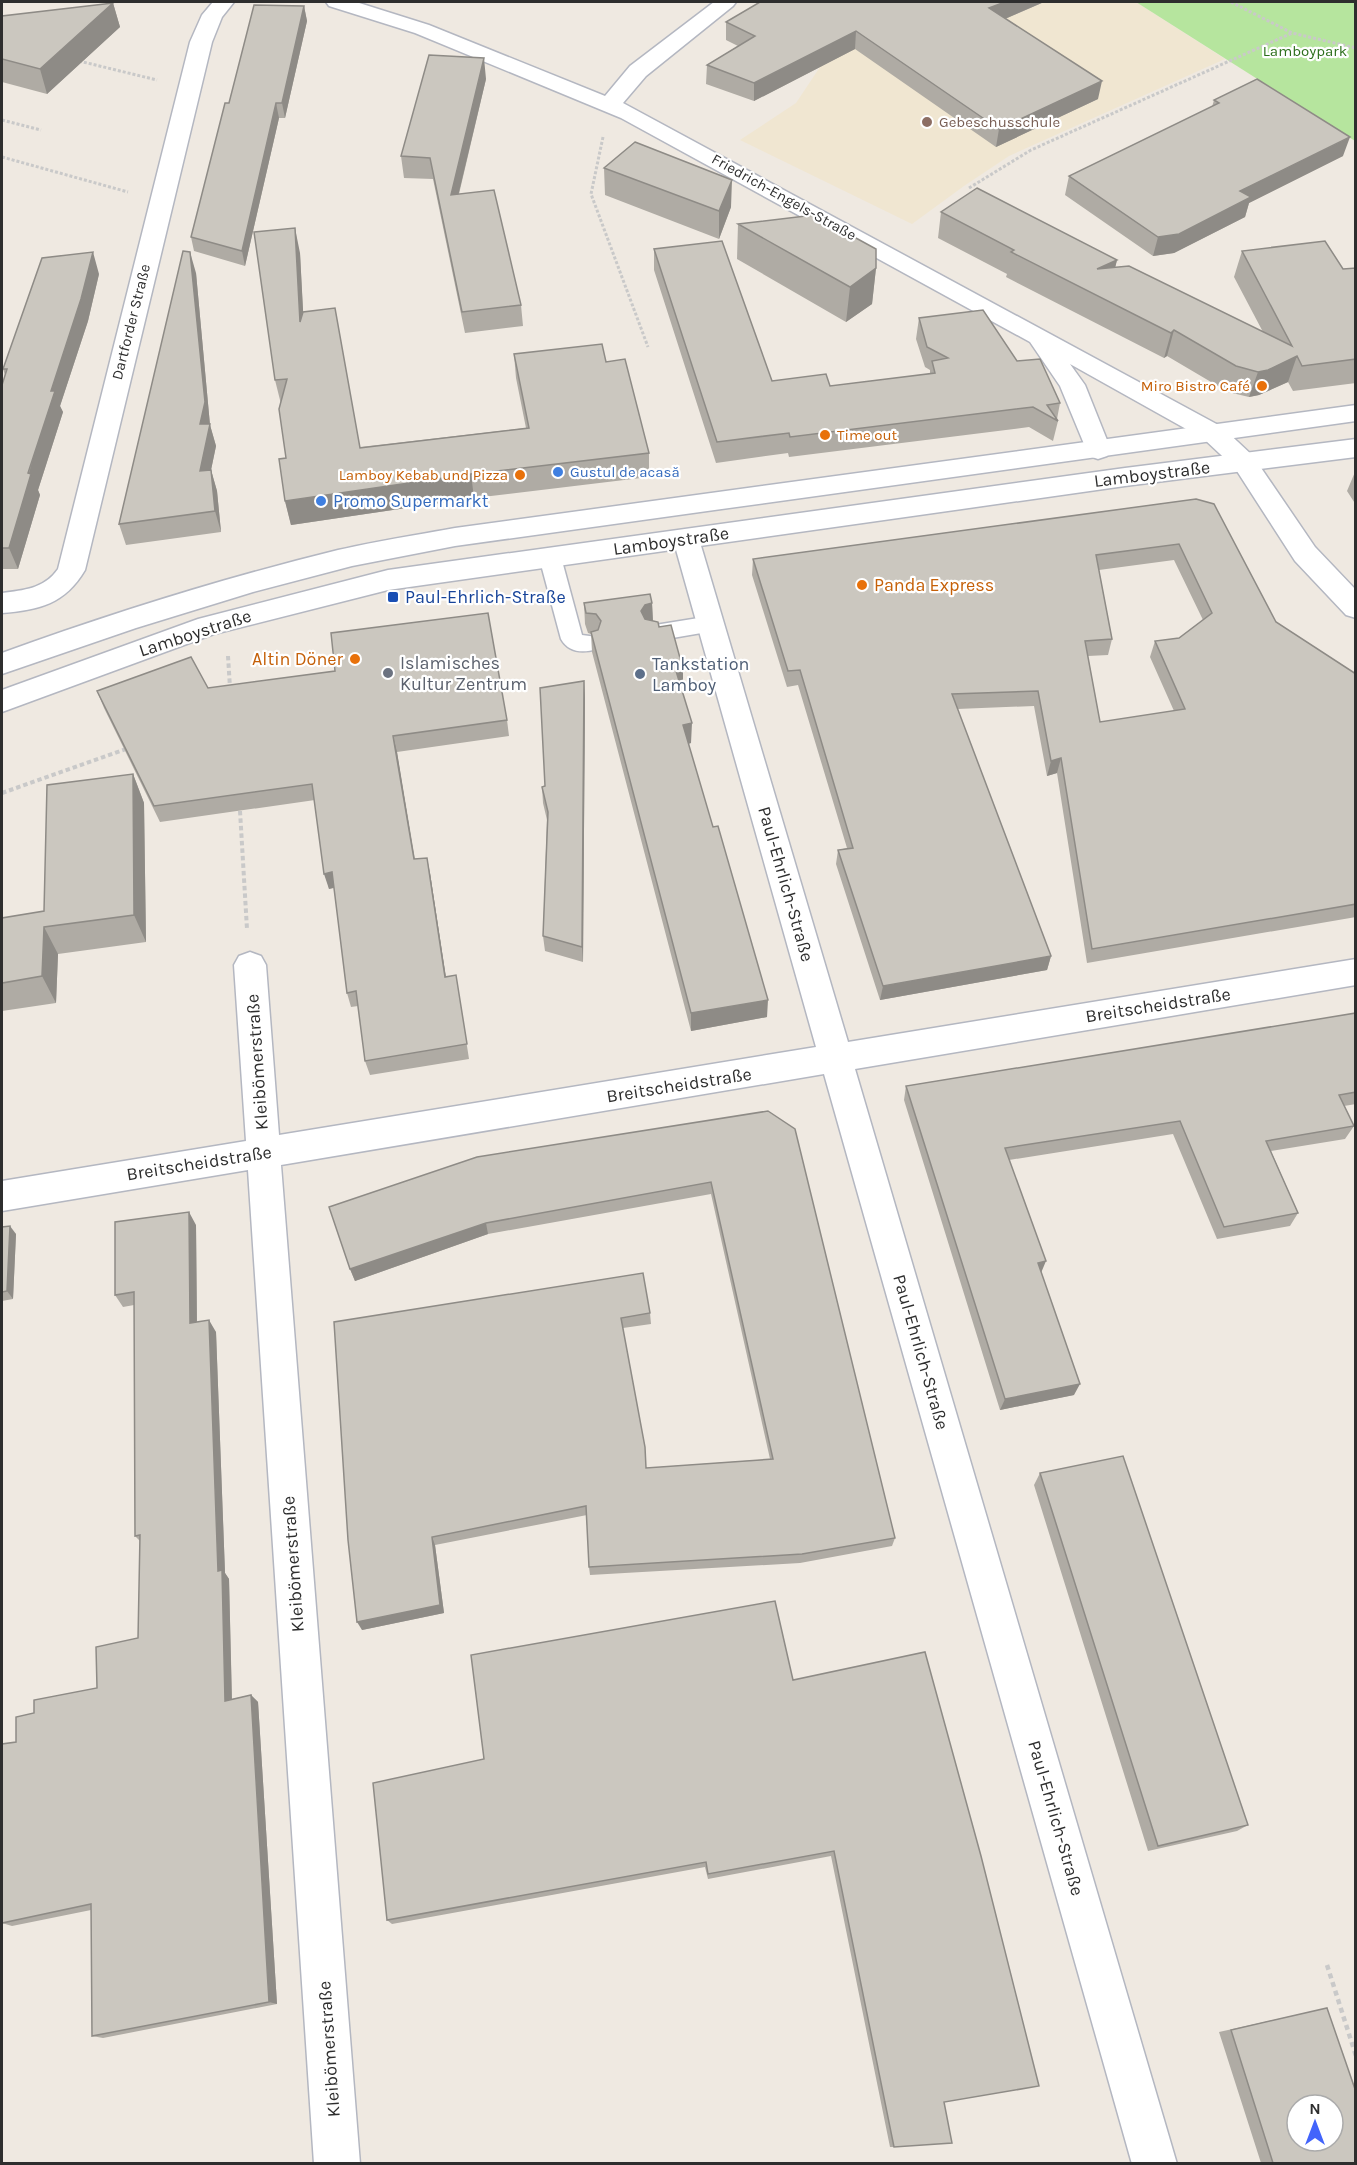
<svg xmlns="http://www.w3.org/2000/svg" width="1357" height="2165" font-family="Karla,sans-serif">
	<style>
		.education { fill: #f0e6d1 }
		.green { fill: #b6e59e }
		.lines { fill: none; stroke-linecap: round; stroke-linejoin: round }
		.service-casing { stroke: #b4b7c1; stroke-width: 3 }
		.minor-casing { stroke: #b4b7c1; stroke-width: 3 }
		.secondary-casing { stroke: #b4b7c1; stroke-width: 3 }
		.path-far2 { stroke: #c9c9c9; stroke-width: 3; stroke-dasharray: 3 2; stroke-linecap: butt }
		.path-far1 { stroke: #c9c9c9; stroke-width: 4; stroke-dasharray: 4.5 3; stroke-linecap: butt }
		.path { stroke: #c9c9c9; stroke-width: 4.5; stroke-dasharray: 5 4; stroke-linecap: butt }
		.service { fill: #fff; fill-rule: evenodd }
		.minor { fill: #fff; fill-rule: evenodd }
		.secondary { fill: #fff; fill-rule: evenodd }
		.wall { fill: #afaba4; fill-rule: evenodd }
		.shaded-wall { fill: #8e8b86 }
		.building { fill: #cbc7bf; stroke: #8e8b86; stroke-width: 1.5; fill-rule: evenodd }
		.education-dot { fill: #8d6e63; stroke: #fff; stroke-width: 2 }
		.food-dot { fill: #e8710a; stroke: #fff; stroke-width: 2 }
		.shop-dot { fill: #3f7fe0; stroke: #fff; stroke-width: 2 }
		.transit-dot { fill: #1a4fb4; stroke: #fff; stroke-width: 2 }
		.worship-dot { fill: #6b7280; stroke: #fff; stroke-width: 2 }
		.service-dot { fill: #5c6f8a; stroke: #fff; stroke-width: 2 }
		.labels { text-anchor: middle; stroke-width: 4.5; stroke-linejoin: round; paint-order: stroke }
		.far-park-label { font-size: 15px; fill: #2c6e1b; stroke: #fff }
		.far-education-label { font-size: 15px; fill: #785e54; stroke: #fff; text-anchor: start }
		.far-street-label { font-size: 15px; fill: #2e2e2e; stroke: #fff }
		.far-food-label { font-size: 15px; fill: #c56008; stroke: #fff; text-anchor: end }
		.far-shop-label { font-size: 15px; fill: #366cbe; stroke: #fff; text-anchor: start }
		.street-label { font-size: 18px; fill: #2e2e2e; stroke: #fff }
		.shop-label { font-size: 18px; fill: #366cbe; stroke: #fff; text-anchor: start }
		.food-label { font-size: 18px; fill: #c56008; stroke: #fff; text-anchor: start }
		.transit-label { font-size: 18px; fill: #164399; stroke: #fff; text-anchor: start }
		.worship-label { font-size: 18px; fill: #5b616d; stroke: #fff; text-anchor: start }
		.service-label { font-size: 18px; fill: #4e5e75; stroke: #fff; text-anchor: start }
	</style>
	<rect width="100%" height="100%" fill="#efe9e1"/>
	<path class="education" d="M949,2h187l89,57 -216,97 -45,30 -52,38 -172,-84 56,-37 24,-36 -8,-5z"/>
	<path class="green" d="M1136,2h219v139z"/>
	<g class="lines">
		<defs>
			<path id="service" d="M550,549l8,3 3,5 21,78 15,2 3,6 -3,6c-14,4 -28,4 -36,-10l-22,-82 3,-5z
				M711,616l8,2 3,6 -3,6 -64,11 -8,-2 -3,-6 3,-6 8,-2z"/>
			<path id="minor" d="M213,2h21l-12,15 -10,25 -127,528c-20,34 -46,40 -83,43v-20c22,-3 42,-4 56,-24l132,-527 12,-27z
				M326,2h30l73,23 176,71 25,-30 84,-64h22l-3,4 -87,70 -23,27 599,324 31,29 62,91 41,43v28l-10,-3 -51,-54 -60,-93 -31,-29 -134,-75 15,21 26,65 -4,6 -9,3 -9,-3 -29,-70 -30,-44 -409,-224 -206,-85 -86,-27z
				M686,530l9,2 4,7 149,503 508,-83v26l-501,84 322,1095h-45l-308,-1090 -543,91 79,999h-46l-66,-994 -246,41v-30l244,-40 -12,-176 5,-9 11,-4 11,4 5,9 13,170 537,-88 -143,-508 4,-7z"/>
			<path id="secondary" d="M1356,405v16l-901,125 -103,20 -99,26 -117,36 -134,46v-21c110,-40 222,-75 336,-103 39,-9 78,-15 117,-22z
				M1356,439v18l-231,29 -737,104 -174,44 -212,78v-22l196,-71 190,-49 737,-102z"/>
		</defs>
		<use href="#service" class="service-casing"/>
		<use href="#minor" class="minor-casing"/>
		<use href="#secondary" class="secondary-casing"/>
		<path class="path-far2" d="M1231,2l61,31 64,15
			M79,61l78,19
			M2,120l39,10
			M603,137l-12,57 57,153
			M2,157l126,35
			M969,188l62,-38 261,-117"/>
		<path class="path-far1" d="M228,656l2,32
			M2,793l127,-45
			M240,811l7,118"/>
		<path class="path" d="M1327,1965l29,91"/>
		<use href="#service" class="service"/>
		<use href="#minor" class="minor"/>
		<use href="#secondary" class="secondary"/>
	</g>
	<path class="wall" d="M1044,2l-39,17 93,80 -102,48 -141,-98 -101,52 -48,-17 1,-19 31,-19 -12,-6v-18z
		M113,3l7,24 -73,67 -45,-12v-66z
		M304,6l3,15 -22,97h-6l-34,148 -51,-15 -3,-14 38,-134z
		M486,79l-27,115 62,111 2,21 -58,7 -32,-154 -29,-1 -3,-22z
		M1214,100l129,56 -94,47 -4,14 -71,36 -21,3 -88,-61 4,-19 143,-69z
		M604,168l127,39 -12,32 -114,-44z
		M941,212l176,48 -2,7 148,65 -29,-55 8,-26 101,18 13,-1v115l-63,8 -5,-9 -29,13 -10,2 -21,-5 -61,-36 -3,2 -158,-81 1,-3 -69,-36z
		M738,224l138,44 -4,36 -26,18 -109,-63z
		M654,249l118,132 58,5 100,-12v-4l-5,-3 -9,-28 3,-21 98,43 43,42 -3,16 1,2 -5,20 -24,-14 -240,30 -1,-4 -72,10 -62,-193z
		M300,253l3,59 57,135 166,-19 -10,-50 -2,-24 92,8 43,91v24l-175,21 -183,27 -6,-24 1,-43 -5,-54 -6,-24z
		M196,273l14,152 6,21 -5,24 6,21 4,41 -95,13 -7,-21z
		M99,274l-11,47 -28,85 3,6 -25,78 2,5 -22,74h-16v-184l3,-10 -2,-6z
		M1355,472h1v33l-9,-14z
		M1196,499l80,123 80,52v243l-269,46 -30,-190 -10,3 -13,-70 -77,3 94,247 -4,14 -167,30 -44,-136 2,-14 9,-2 -49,-163 -11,2 -35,-112 1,-16zM1174,560l29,60 -24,18 -24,3 -5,16 24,54 -74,11 -12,-66 20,-1 4,-16 -13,-69z
		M584,603h68l1,18 30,69h-1l9,53 -3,1 79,273 -76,14 -99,-379 -1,-18 -3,-1 -3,-9z
		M584,681l1,17 -2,264 -38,-11 -2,-15 4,-116 -4,-17 -1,-16 3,-1z
		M208,688l299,32 2,16 -112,16 18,107 15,14 16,104 10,-2 13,84 -99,16 -5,-14 -7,-55 -7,1 -4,-14 -13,-105 -5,1 -14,-89 -155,22 -56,-114 -7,-17z
		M133,774l11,29 2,139 -88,12 -2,49 -54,8v-93l42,-7z
		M1356,1013v91l-12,2 10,20 -9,13 -74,12 27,62 -8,13 -73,13 -44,-105 -164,26 32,112 33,123 -74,15 -96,-310 2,-14z
		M768,1111l127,427 -3,8 -92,17 -210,12 -1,-8 -2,-52 -152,30 9,68 -82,17 -28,-308 316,-9 1,11 -28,4 23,140 124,-9 -59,-265 -223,40 -133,47 -5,-12z
		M196,1225l1,97 19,10 9,241 4,6 3,120 19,-4 7,7 19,302 -174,34 -11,-2 -1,-126 -79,16 -10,-3 14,-181 18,-29 63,-25 41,-50 2,-97 -5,-5 -1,-231 -11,2 -8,-12z
		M2,1227l14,7 -3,65 -11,2z
		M1040,1473l208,352 -11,6 -89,20 -114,-366z
		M793,1680l151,422 -50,45h-4l-59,-291 -123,23 -3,-12 -313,57 -5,-4 97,-161z
		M1327,2008l29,155h-95l-42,-131z"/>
	<path class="shaded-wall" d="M1005,2h39l-58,25 3,-19z
		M113,3l7,24 -73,67 -7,-25z
		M304,6l3,15 -22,97 -3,-15z
		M856,31l-1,18 -101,52v-18z
		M484,58l2,21 -33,138 -2,-22z
		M1102,81l-4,18 -102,48 3,-18z
		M276,103l3,15 -34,148 -3,-15z
		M1350,137l-7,19 -94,47 -4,14 -71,36 -21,3 5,-19 82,-46z
		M732,180l-1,27 -12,32v-28z
		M295,228l5,25 5,94 -5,-25z
		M93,252l6,22 -11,47 -28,85 3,6 -25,78 2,5 -22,74 -9,-21 42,-157z
		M190,252l6,21 14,152 6,21 -5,24 6,21 4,41 -6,-21 -15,-40z
		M1117,260l-6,25 -14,-16z
		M876,268l-4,36 -26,18 4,-35z
		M1174,330l-7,26 -3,2 7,-25z
		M1297,356l-9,26 -29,13 -10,2 9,-25z
		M471,474l3,24 -183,27 -6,-24z
		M652,603l1,20 -8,3 -4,-15 4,-6z
		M683,669v21l-7,1v-20z
		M584,681l1,17 -2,264 -1,-15z
		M692,723l-1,20 -8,2v-20z
		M393,736l4,16 20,123 -3,-16z
		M1061,758l-4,15 -10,3 4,-15z
		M133,774l11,29 2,139 -12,-27z
		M427,858l3,15 18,118 -3,-14z
		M332,872l4,15 -7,2 -5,-15z
		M44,927l14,27 -2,49 -14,-27z
		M1051,956l-4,14 -167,30 3,-14z
		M768,1000l-1,17 -76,14v-18z
		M189,1212l7,13 1,109 -7,-11z
		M486,1223l2,11 -133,47 -5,-12z
		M10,1226l6,8 -3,65 -6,-8z
		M1046,1261l-5,12 -3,-10z
		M209,1320l7,12 9,241 4,6 3,128 -7,-6 -7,-130z
		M1080,1384l-6,11 -74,15 5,-11z
		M432,1537l3,8 9,68 -82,17 -5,-8z
		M251,1695l7,7 19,302 -8,-2z"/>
	<path class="building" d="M760,2h245l-16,6 113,73 -103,48 -143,-98 -102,52 -47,-18 48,-29 -29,-14z
		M113,3l-73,66 -38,-10v-43z
		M254,5l50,1 -22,97h-6l-34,148 -51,-14 34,-134h4z
		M429,55l55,3 -33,137 43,-5 27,115 -59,7 -32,-154 -29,-2z
		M1257,79l93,58 -110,54 11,6 -72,37 -21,3 -89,-61 150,-73 -5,-3z
		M635,142l97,38 -13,31 -115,-43z
		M977,188l140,72 -20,9 32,-3 163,80 -50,-95 83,-10 18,28 13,-1v91l-54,7 -5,-10 -29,14 -10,2 -22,-6 -62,-36 -3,3 -160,-81 3,-2 -73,-38z
		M814,215l62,34v19l-26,19 -112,-63z
		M295,228l5,94 3,-10 32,-4 25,140 169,-20 -15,-74 88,-10 4,18 19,-3 24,94 -178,21 -186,27 -6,-42 7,-1 -7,-49 8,-30 -12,1 -21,-148z
		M722,241l50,140 54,-7 4,12 105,-13 -3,-12 16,-3 -21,-11 -8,-29 64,-8 34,51 23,-2 20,44 -13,2 11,16 -25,-14 -243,30 -1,-4 -72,9 -63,-193z
		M183,251l7,1 15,150 -5,22h10l-10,47 11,-1 4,41 -96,13z
		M93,252l-12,47 -30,92h4l-27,82 3,1 -22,74h-7v-163l5,-16h-4l39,-111z
		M1196,499l18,5 62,118 80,52v230l-264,45 -31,-191 -10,3 -13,-70 -86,3 99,262 -168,30 -45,-136 15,-2 -53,-178 -12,1 -35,-112zM1179,544l33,69 -33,25 -24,3 30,68 -85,13 -15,-81 27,-2 -16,-84z
		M650,594l2,9 -7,2 -4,6 4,8 13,3 1,5 12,-2 12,44 -7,2 16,52 -9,2 30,102 5,-1 50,174 -77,13 -100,-381 7,-2 3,-9 -5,-7 -10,-1 -2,-10z
		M488,613l19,107 -114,16 21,123 13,-1 18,119 11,-2 11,69 -102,17 -9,-70 -9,2 -15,-121 -8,2 -12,-90 -158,22 -57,-115 94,-34 17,31 127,-17 -4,-38z
		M584,681l-2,266 -39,-11 5,-124 -6,-25 3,-1 -5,-98z
		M133,774l1,141 -90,12 -2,49 -40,7v-65l42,-7 3,-126z
		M1356,1013v79l-17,3 15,31 -88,15 32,72 -74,14 -44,-106 -175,27 41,113 -8,2 42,121 -75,15 -99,-313z
		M768,1111l27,18 100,409 -93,16 -213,13 -3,-61 -154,31 8,68 -83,17 -9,-82 -14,-218 309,-49 7,40 -29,5 24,129 1,21 127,-9 -62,-277 -225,41 -136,46 -21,-62 148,-50z
		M189,1212l1,111 19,-3 9,251 4,-1 3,131 26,-6 18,307 -177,34 -1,-132 -89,19v-179l14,-2v-25l18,-4v-13l63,-12 -1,-41 42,-9 2,-103 -5,1 -1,-244 -19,3v-73z
		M10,1226l-3,65 -5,1v-65z
		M1123,1456l125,369 -90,21 -118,-373z
		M775,1601l18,79 132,-28 56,204 58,230 -95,16 8,41 -58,4 -60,-296 -126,23 -2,-12 -319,58 -14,-137 111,-24 -13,-104z
		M1327,2008l29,84v71h-83l-42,-133zM1297,2105h36v36h-36z"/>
	<circle class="education-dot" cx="927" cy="122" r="6"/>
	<g class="food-dot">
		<circle cx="1262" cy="386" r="6"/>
		<circle cx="825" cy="435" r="6"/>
		<circle cx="520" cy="475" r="6"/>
		<circle cx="862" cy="585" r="6"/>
		<circle cx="355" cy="659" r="6"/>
	</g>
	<g class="shop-dot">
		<circle cx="558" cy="472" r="6"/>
		<circle cx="321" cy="501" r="6"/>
	</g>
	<rect class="transit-dot" x="387" y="591" width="12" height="12" rx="3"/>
	<circle class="worship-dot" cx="388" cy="673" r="6"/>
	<circle class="service-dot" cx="640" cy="674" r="6"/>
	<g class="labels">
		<g class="far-park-label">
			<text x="1305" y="56">Lamboypark</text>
		</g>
		<g class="far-education-label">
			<text x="939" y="127">Gebeschusschule</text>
		</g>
		<g class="far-street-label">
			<text transform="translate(784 197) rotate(29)" y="5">Friedrich-Engels-Straße</text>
			<text transform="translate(131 322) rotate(-76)" y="5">Dartforder Straße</text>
		</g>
		<g class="far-food-label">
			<text x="1250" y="391">Miro Bistro Café</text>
			<text x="837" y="440" text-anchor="start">Time out</text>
			<text x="508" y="480">Lamboy Kebab und Pizza</text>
		</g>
		<g class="far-shop-label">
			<text x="570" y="477">Gustul de acasă</text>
		</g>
		<g class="street-label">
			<text transform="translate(1152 474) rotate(-7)" y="6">Lamboystraße</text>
			<text transform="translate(671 541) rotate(-8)" y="6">Lamboystraße</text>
			<text transform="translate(195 633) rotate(-18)" y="6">Lamboystraße</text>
			<text transform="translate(786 884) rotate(74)" y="6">Paul-Ehrlich-Straße</text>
			<text transform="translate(1158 1005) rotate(-9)" y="6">Breitscheidstraße</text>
			<text transform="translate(257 1062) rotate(-94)" y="6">Kleibömerstraße</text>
			<text transform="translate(679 1085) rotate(-9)" y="6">Breitscheidstraße</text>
			<text transform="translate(199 1163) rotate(-9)" y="6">Breitscheidstraße</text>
			<text transform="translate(921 1352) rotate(74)" y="6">Paul-Ehrlich-Straße</text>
			<text transform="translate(293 1564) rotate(-94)" y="6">Kleibömerstraße</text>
			<text transform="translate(1056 1818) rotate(74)" y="6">Paul-Ehrlich-Straße</text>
			<text transform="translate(329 2049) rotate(-94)" y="6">Kleibömerstraße</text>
		</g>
		<g class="shop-label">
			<text x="333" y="507">Promo Supermarkt</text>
		</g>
		<g class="food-label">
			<text x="874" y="591">Panda Express</text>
			<text x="343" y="665" text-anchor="end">Altin Döner</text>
		</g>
		<g class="transit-label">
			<text x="405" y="603">Paul-Ehrlich-Straße</text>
		</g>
		<g class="worship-label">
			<text x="400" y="669">Islamisches<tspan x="400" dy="21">Kultur Zentrum</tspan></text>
		</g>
		<g class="service-label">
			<text x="652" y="670">Tankstation<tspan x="652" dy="21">Lamboy</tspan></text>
		</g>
	</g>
	<rect width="1357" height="2165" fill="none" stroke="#2e2e2e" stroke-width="6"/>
	<g transform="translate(1315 2123)"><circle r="28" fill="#ffffff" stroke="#ababab" stroke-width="1.5"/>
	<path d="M0-4.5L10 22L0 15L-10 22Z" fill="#4264fb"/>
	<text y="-9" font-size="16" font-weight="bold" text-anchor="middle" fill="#2e2e2e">N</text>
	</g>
</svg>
